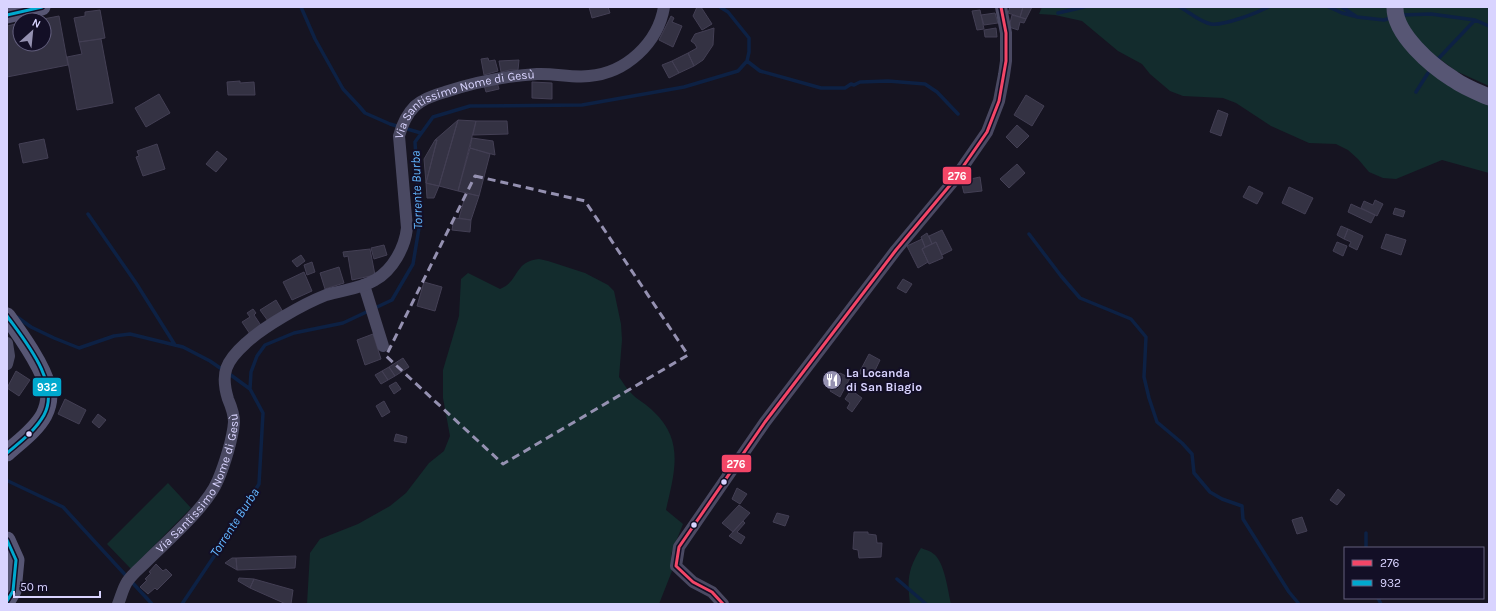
<svg xmlns="http://www.w3.org/2000/svg" width="1496" height="611" font-family="Karla,sans-serif">
	<style>
		.green { fill: #132c2d }
		.lines { fill: none; stroke-linecap: round; stroke-linejoin: round }
		.stream { stroke: #0d2144; stroke-width: 3.5 }
		.building { fill: #343243; stroke: #433f54 }
		.street { stroke: #4a4962; stroke-width: 12 }
		.secondary { stroke: #575674; stroke-width: 17 }
		.bus-1-casing { stroke: #130f26; stroke-width: 6 }
		.bus-2-casing { stroke: #130f26; stroke-width: 6 }
		.bus-1 { stroke: #f34667; stroke-width: 3 }
		.bus-2 { stroke: #00a9ce; stroke-width: 3 }
		.marked { fill: none; stroke: #9591b1; stroke-width: 3; stroke-dasharray: 8 5; stroke-linejoin: round }
		.bus-dot { fill: #d9d4ff; stroke: #130f26; stroke-width: 1.5 }
		.labels { text-anchor: middle; stroke-width: 4; stroke-linejoin: round; paint-order: stroke }
		.street-label { font-size: 12px; fill: #d9d4ff; stroke: #130f26 }
		.poi-label { font-size: 12px; font-weight: bold; fill: #d9d4ff; stroke: #130f26; text-anchor: start }
		.water-label { font-size: 13px; font-style: italic; fill: #62b6ff; stroke: #130f26 }
		.line-badge { stroke: #130f26; stroke-width: 1.5 }
		.badge-label { font-size: 11px; text-anchor: middle; font-weight: bold; fill: #fff }
	</style>
	<rect width="100%" height="100%" fill="#161421"/>
	<path class="green" d="M1042,7h347l5,19 95,76v71l-47,-13 -46,19 -13,-1 -14,-6 -11,-13 -10,-9 -12,-6 -27,-1 -38,-17 -35,-23 -13,-5 -40,-2 -13,-5 -20,-17 -8,-10 -24,-13 -36,-30 -27,-6 -16,-1z
		M1402,7h87v79l-33,-15 -31,-23 -20,-21z
		M539,259l9,2 37,12 23,12 6,6 7,33 1,16 -3,37c4,5 7,11 11,15 7,8 17,12 24,20 31,29 20,62 12,98l17,14 -12,30 1,17 -13,33h-352l3,-51 10,-14 38,-15 32,-18 16,-13 23,-30 15,-12 6,-15 -7,-38v-28l16,-54 2,-37 7,-6 32,16c19,-7 14,-28 39,-30z
		M168,483l23,25 -60,61 -24,-25z
		M921,548c5,2 10,3 14,7 10,10 13,36 16,49h-41c-3,-25 -2,-35 11,-56z"/>
	<g class="lines">
		<path class="stream" d="M301,7l14,32 28,50 16,17 6,7 25,11 31,9
			M1180,7c9,5 20,15 31,17 12,2 46,-11 57,-17
			M1329,7l13,6 12,3
			M1342,7l15,10 27,3 7,-2
			M1058,13l26,-6
			M1401,15l30,-1 44,6 14,6
			M1437,60l38,-40
			M747,61l13,10 61,17h24l6,-4 3,1 6,-3 28,-1 37,3 12,8 21,22
			M1416,92l12,-19
			M88,214l48,69 39,62
			M1029,234l32,42 19,22 51,21 15,18 -2,40 5,21 8,24 25,21 10,11 2,19 16,19 12,7 20,7 1,13 46,73 10,12
			M17,317l14,10 23,11 25,10 35,-12 16,-2 53,13 27,14 13,9
			M228,373l22,16
			M8,481l55,26 89,97
			M1366,548v-15
			M897,579l29,25
			M1378,598l3,6
			M182,604l43,-64 34,-56 4,-71 -13,-24 1,-17 6,-16 8,-11 29,-12 49,-10 49,-23 21,-36 7,-42 -5,-80 18,-25 37,-11 112,-1 102,-18 54,-16 9,-10 2,-9v-14l-21,-26 -8,-5"/>
	</g>
	<path class="building" d="M587,7h21l2,6 -18,5 -3,-11z
		M697,7h4l11,17 -10,6 -9,-14z
		M1010,7h13l-3,10 -12,-4z
		M1023,7h9l-6,12 -6,-2z
		M100,10l5,28 -26,4 -5,-24 11,-2v-4z
		M980,10l4,19 -7,1 -5,-19z
		M995,13l3,10 -14,2 -3,-10z
		M1012,15l14,4 -2,4 -4,-1 -2,8 -9,-3z
		M59,16l9,49 -61,12v-51l13,-3v21h24v-24h-6z
		M671,16l3,2 -2,4 10,4 -9,21 -14,-7z
		M714,28l-1,17 -10,15 -9,6 -6,-13 9,-5 -2,-4 -4,-3 4,-7z
		M996,28l1,9h-12l-1,-7z
		M101,39l12,64 -36,7 -10,-53 15,-3 -3,-12z
		M688,53l6,13 -15,7 -7,-12z
		M488,58l1,3 6,-1 3,11 -14,4 -3,-16z
		M519,60l-1,10h-8l-9,2 -2,-11z
		M672,61l7,12 -10,5 -7,-13z
		M240,81v2l14,-1 1,13h-27l-1,-13z
		M497,82l2,7 -13,3 -2,-7z
		M532,82l20,1v16l-20,-1z
		M159,94l11,19 -24,14 -11,-19z
		M1026,95l18,11 -12,20 -18,-11z
		M1218,110l10,4 -7,22 -11,-4z
		M458,120l-19,66 -13,-3 11,-43h-2z
		M458,120l18,1 -18,70 -19,-5z
		M476,121h31l1,13 -35,1z
		M1017,125l12,11 -12,12 -11,-11z
		M472,138l21,3 2,14 -25,-7z
		M44,139l4,19 -25,5 -4,-19z
		M435,140h2l-11,43 -2,-24z
		M157,144l8,25 -22,7 -7,-19 3,-1 -2,-5z
		M470,148l20,6 -11,42 -21,-5z
		M217,151l10,8 -11,13 -10,-8z
		M1017,164l8,9 -16,15 -9,-9z
		M980,177l2,14 -18,2 -3,-12z
		M426,183l13,3 -5,12h-7z
		M1249,186l14,7 -6,11 -14,-7z
		M1289,187l24,11 -8,16 -23,-11z
		M466,193l13,3 -8,24 -12,-2z
		M1375,200l8,4 -6,12 -16,-8 3,-7 9,4z
		M1351,204l24,11 -4,8 -23,-11z
		M1395,208l10,3 -2,6 -10,-3z
		M454,218l17,2 -1,12 -18,-2z
		M1341,226l7,3 -4,10 -7,-4z
		M1348,229l15,7 -6,14 -8,-4 2,-4 -7,-3z
		M942,230l10,20 -10,5 -6,-13 -4,2 -3,-8z
		M927,233l5,11 -7,3 -4,-10z
		M1386,234l20,6 -5,15 -20,-7z
		M922,239l3,8 -3,2 6,13 -10,6 -11,-22z
		M936,242l7,16 -14,6 -7,-15z
		M1337,242l10,4 -4,10 -10,-5z
		M384,245l3,10 -13,4 -3,-11z
		M370,249l5,26 -23,5 -4,-24 -4,1 -1,-5z
		M301,255l4,6 -8,6 -5,-6z
		M312,262l3,10 -8,3 -3,-10z
		M339,267l5,16 -19,6 -5,-16z
		M304,272l8,19 -20,9 -9,-18z
		M903,279l9,5 -6,9 -9,-5z
		M424,282l18,5 -7,24 -18,-5z
		M276,300l7,12 -15,9 -8,-11z
		M253,309l3,4 -2,2 8,12 -12,7 -8,-12 8,-5 -3,-4z
		M373,334l8,25 -16,6 -8,-25z
		M869,354l11,6 -9,19 -12,-6z
		M403,358l6,9 -14,9 -6,-9z
		M389,367l6,9 -7,4 -6,-9z
		M16,371l14,9 -11,16 -12,-8z
		M382,371l6,9 -7,4 -6,-9z
		M840,373l10,5 -10,19 -10,-6z
		M396,382l5,7 -7,5 -5,-8z
		M851,390l11,8 -10,14 -5,-4 3,-5 -5,-4z
		M65,399l21,11 -7,14 -21,-10z
		M384,401l6,11 -8,5 -6,-11z
		M98,414l8,6 -7,8 -7,-6z
		M396,434l11,3 -1,6 -12,-2z
		M737,488l10,6 -7,10 -8,-5z
		M1338,489l7,6 -8,10 -7,-5z
		M739,505l11,8 -17,19 -11,-9z
		M777,513l12,3 -4,10 -12,-4z
		M1302,517l5,14 -10,3 -5,-14z
		M743,521l2,2 -8,9 8,5 -4,7 -12,-8z
		M854,532h14v2l8,1 1,8h5l-1,14 -22,1 -1,-8 -5,-1z
		M296,556l-1,12 -58,2 -1,-12z
		M232,558h4l1,12 -12,-7z
		M156,564l7,7 3,-2 6,6 -15,15 -2,-2 -7,6 -8,-7 7,-7 -2,-1 6,-6 -2,-1z
		M239,578l15,1 -4,9 -12,-7z
		M254,579l39,11 -2,14h-5l-36,-16z"/>
	<g class="lines">
		<g class="street">
			<path d="M364,285l19,61"/>
			<path d="M7,343l2,13 -2,8"/>
			<path id="s1" d="M118,604c3,-7 5,-16 9,-22 5,-8 13,-14 19,-20 21,-21 61,-55 72,-82 6,-14 15,-42 16,-58 0,-8 -3,-16 -6,-23 -8,-26 -2,-38 18,-56 17,-16 57,-39 80,-48 16,-5 34,-6 49,-15 18,-10 30,-33 32,-52l-8,-92c3,-11 8,-22 16,-30 8,-7 19,-11 30,-14 30,-10 60,-16 92,-18 17,-1 35,4 52,2 37,-3 69,-33 75,-69"/>
			<path d="M723,604l-11,-12 -19,-10 -17,-16 3,-19 86,-125 131,-172 55,-66 36,-52 12,-31 5,-26 2,-14v-28l-5,-26"/>
		</g>
		<path class="secondary" d="M1395,7c-1,27 37,59 58,72 11,8 24,13 36,18
			M7,15l35,-8
			M7,316c13,18 36,50 41,72 2,9 0,19 -4,27 -8,15 -25,27 -37,38
			M7,540l9,20 -3,31 -6,10"/>
		<defs>
			<path id="bus-1" d="M723,604l-11,-12 -19,-10 -17,-16 3,-19 86,-125 131,-172 55,-66 36,-52 12,-31 7,-40v-28l-5,-26"/>
			<path id="bus-2" d="M7,15l35,-8
				M7,316c18,25 54,68 37,99 -9,16 -24,27 -37,38
				M7,540l9,20 -3,31 -6,10"/>
		</defs>
		<use href="#bus-1" class="bus-1-casing"/>
		<use href="#bus-2" class="bus-2-casing"/>
		<use href="#bus-1" class="bus-1"/>
		<use href="#bus-2" class="bus-2"/>
	</g>
	<path class="marked" d="M475,176l110,25 103,154 -185,109 -117,-108z"/>
	<defs>
		<symbol id="restaurant-disc" viewBox="-11 -11 22 22"><circle r="9.5" fill="#9591b1" stroke="#130f26"/><path d="M-5-6h1v4h1v-4h1v4h1v-4h1v5L-1.5 .5V6h-2V.5L-5-1ZM5-6V6H3V1.5H1.5Q1.5-4 5-6Z" fill="#fff"/></symbol>
	</defs>
	<g fill-rule="evenodd">
		<use href="#restaurant-disc" x="821" y="369" width="22" height="22"/>
	</g>
	<g class="bus-dot">
		<circle cx="29" cy="434" r="3.5"/>
		<circle cx="724" cy="482" r="3.5"/>
		<circle cx="694" cy="525" r="3.5"/>
	</g>
	<g class="labels">
		<g class="street-label">
			<text dy="4" stroke="none"><textPath href="#s1" startOffset="688">Via Santissimo Nome di Gesù</textPath></text>
			<text dy="4" stroke="none"><textPath href="#s1" startOffset="149">Via Santissimo Nome di Gesù</textPath></text>
		</g>
		<g class="poi-label">
			<text x="846" y="377">La Locanda<tspan x="846" dy="14">di San Biagio</tspan></text>
		</g>
		<g class="water-label">
			<text transform="translate(416 190) rotate(-92)" y="5">Torrente Burba</text>
			<text transform="translate(234 522) rotate(-57)" y="5">Torrente Burba</text>
		</g>
	</g>
	<g class="line-badge">
		<rect x="942" y="166" width="30" height="19" rx="4" fill="#f34667"/>
		<rect x="32" y="377" width="30" height="20" rx="4" fill="#00a9ce"/>
		<rect x="721" y="454" width="31" height="19" rx="4" fill="#f34667"/>
	</g>
	<g class="badge-label">
		<text x="957" y="180">276</text>
		<text x="47" y="391">932</text>
		<text x="736" y="468">276</text>
	</g>
	<rect width="1496" height="611" fill="none" stroke="#d9d4ff" stroke-width="16"/>
	<rect x="1344" y="547" width="140" height="52" fill="#130f26" stroke="#625e7d"/>
	<rect x="1352" y="560" width="20" height="6" fill="#f34667" stroke="#625e7d"/>
	<text x="1380" y="567" font-size="12" fill="#d9d4ff">276</text>
	<rect x="1352" y="580" width="20" height="6" fill="#00a9ce" stroke="#625e7d"/>
	<text x="1380" y="587" font-size="12" fill="#d9d4ff">932</text>
	<g transform="translate(32 32) rotate(27)"><circle r="19" fill="#130f26" stroke="#625e7d"/>
	<path d="M0-3L7 15L0 10L-7 15Z" fill="#9591b1"/>
	<text y="-6" font-size="11" font-weight="bold" text-anchor="middle" fill="#d9d4ff">N</text>
	</g>
	<path d="M14 591v6h86v-6" fill="none" stroke="#d9d4ff" stroke-width="2"/>
	<text x="20" y="591" font-size="12" fill="#d9d4ff" stroke="#130f26" stroke-width="3" paint-order="stroke">50 m</text>
</svg>
